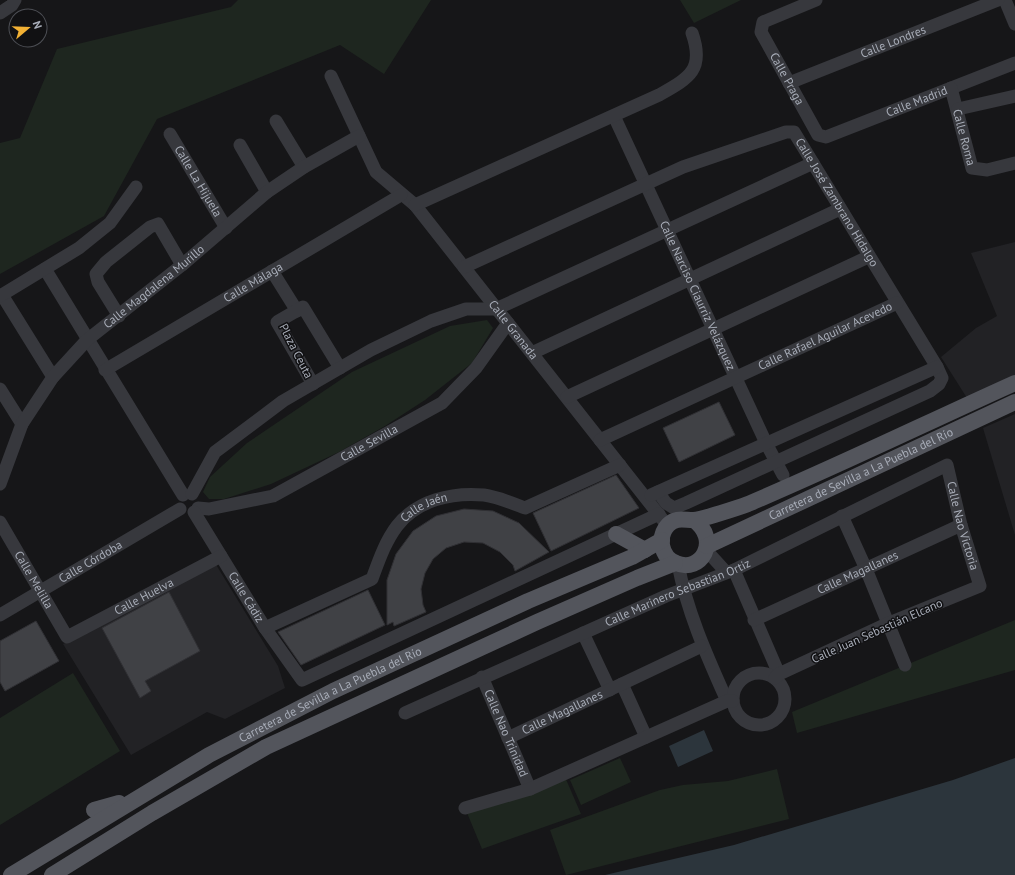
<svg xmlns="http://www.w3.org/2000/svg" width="1015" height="875" font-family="'PT Sans',sans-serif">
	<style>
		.built { fill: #222225 }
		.green { fill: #1e261f }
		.water { fill: #2c353c }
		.building { fill: #404145; stroke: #303034 }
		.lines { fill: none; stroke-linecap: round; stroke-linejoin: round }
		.minor { stroke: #37383d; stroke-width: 13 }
		.major { stroke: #53555c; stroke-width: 16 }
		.labels { text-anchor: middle; stroke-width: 3; stroke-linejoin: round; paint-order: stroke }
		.street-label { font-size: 12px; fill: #a8adb8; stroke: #111113 }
	</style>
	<rect width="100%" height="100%" fill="#161618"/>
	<path class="built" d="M1015,242v134l-48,22 -26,-41 35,-29 21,-12 -26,-63z
		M1015,414v121l-32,-107z
		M215,563l63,103 7,22 -60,31 -18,-7 -76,43 -68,-111z"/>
	<path class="green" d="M238,0h193l-47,74 -44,-29 -183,74 -53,97 -104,58v-131l20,-5 37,-89 174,-42z
		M680,0h61l-47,23z
		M487,320l6,8 -21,35 -47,37 -40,26 -46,26 -68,32 -47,15h-15l-6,-7 7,-15 37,-34 105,-71 98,-46z
		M1015,620v50l-218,63 -5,-21z
		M73,673l47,78 -120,74v-107z
		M620,758l11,24 -50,23 -11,-25z
		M777,769l12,50 -223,56 -16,-45 110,-40 23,-5 45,-4z
		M565,777l16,37 -99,35 -17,-41z"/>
	<path class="water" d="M704,730l9,21 -35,16 -9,-21z
		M1015,758v117h-410l129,-30 219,-65z"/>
	<path class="building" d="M719,402l16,33 -56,27 -16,-34z
		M616,475l23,33 -88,43 -18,-38z
		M464,509l29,2 26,12 30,29 -34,19 -2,-6 -13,-13 -17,-9 -19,-1 -18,6 -13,11 -8,14 -4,16 2,16 3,7 -32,14 -1,-4 -6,3v-45l9,-26 17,-23 23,-15z
		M368,590l17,35 -84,40 -23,-33z
		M169,592l31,59 -55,30 6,10 -11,7 -38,-70z
		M36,621l23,40 -54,30 -5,-9v-41z"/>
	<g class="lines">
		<g class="minor">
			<path id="s1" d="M816,0l-53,22 -2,10 57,103 8,2 189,-74"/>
			<path d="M1005,0l10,24"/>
			<path d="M0,13l12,-8 3,-5"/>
			<path id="s2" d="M331,76l45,96 39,33 248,315"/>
			<path id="s3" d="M789,83l209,-83"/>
			<path id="s4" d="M951,88l21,80 15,2 28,-7"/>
			<path d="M958,109l57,-13"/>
			<path id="s5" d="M614,116l152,327 17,32"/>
			<path d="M276,121l28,46"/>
			<path id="s6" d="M170,134l56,94"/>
			<path d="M240,145l27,47"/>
			<path d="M415,205l244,-110c30,-17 46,-25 33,-62"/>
			<path id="s7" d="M464,267l219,-100 103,-35h8l143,235 5,11 -3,6 -9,7 -244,112 -12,5 -8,-5 -8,-11"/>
			<path d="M45,269l138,226"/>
			<path d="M272,271l25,40"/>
			<path d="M2,295l51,82"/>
			<path d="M0,296l79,-48 31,-25 26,-36"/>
			<path d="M119,316l-21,-34 -2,-8 10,-12 44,-35 8,-3 24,41"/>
			<path d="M532,353l308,-144"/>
			<path id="s8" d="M105,370l296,-175"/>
			<path d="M313,384l-36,-62 26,-15 37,61"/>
			<path d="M0,389l22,35"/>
			<path d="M567,397l301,-140"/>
			<path id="s9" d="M600,440l297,-137"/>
			<path id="s10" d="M0,484l22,-60 31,-47 34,-37 95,-75 85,-73 37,-25 55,-31"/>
			<path d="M192,494l23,-42 68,-51 88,-51 60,-29 35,-12h30l317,-146"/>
			<path d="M651,495l286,-128"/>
			<path id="s11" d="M198,508l11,1 64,-13 169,-93 34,-35 32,-45"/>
			<path id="s12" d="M194,512l71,116 37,52 357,-166"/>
			<path d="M842,516l24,53 39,96"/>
			<path id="s13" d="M0,522l67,115 154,-81"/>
			<path d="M706,550l20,22"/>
			<path d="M678,564c9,48 29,92 49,137"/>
			<path d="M734,570l45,104"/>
			<path id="s14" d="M0,615l180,-106"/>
			<path id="s15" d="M754,620l207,-95"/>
			<path id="s16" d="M265,628l107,-49c7,-19 13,-37 25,-53 20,-26 55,-34 87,-31 14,2 28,8 41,13l95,-43"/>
			<path d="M583,633l27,57"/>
			<circle cx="759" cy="699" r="26"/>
			<path id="s17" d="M482,677l48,112"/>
			<path d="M622,684l24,53"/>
			<path id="s18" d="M405,713l261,-117 68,-26 213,-105 14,60 19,61 -91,37 -110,51 -4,4"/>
			<path id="s19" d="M508,738l194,-92"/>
			<path d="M465,808l65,-19 197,-88h6"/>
		</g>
		<g class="major">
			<path d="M694,520c27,20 7,54 -18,43 -15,-6 -19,-26 -8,-38 8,-8 16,-5 25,-5 8,0 47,-13 55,-16 90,-38 178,-81 267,-121"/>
			<path d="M616,534l29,16"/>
			<path id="s20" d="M707,546l308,-144"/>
			<path d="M94,810l25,-7"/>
			<path id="s21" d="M11,875l198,-120 124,-64 195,-90 104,-44 30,-17"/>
			<path d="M52,875l100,-62 114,-66 271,-125 100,-44 38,-15"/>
		</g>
	</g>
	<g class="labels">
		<g class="street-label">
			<text dy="4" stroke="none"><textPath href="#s3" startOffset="112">Calle Londres</textPath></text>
			<text dy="4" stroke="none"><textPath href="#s1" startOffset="121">Calle Praga</textPath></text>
			<text dy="4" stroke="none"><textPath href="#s1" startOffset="291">Calle Madrid</textPath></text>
			<text dy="4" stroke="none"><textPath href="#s4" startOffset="51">Calle Roma</textPath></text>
			<text dy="4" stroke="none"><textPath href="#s6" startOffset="55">Calle La Hijuela</textPath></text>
			<text dy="4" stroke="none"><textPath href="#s7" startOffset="440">Calle José Zambrano Hidalgo</textPath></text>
			<text dy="4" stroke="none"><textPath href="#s8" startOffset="172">Calle Málaga</textPath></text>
			<text dy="4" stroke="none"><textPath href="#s10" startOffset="256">Calle Magdalena Murillo</textPath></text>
			<text dy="4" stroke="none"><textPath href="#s5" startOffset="198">Calle Narciso Ciaurriz Velázquez</textPath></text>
			<text dy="4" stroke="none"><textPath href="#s2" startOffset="316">Calle Granada</textPath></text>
			<text dy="4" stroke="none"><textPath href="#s9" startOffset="248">Calle Rafael Aguilar Acevedo</textPath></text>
			<text transform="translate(296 351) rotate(63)" y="4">Plaza Ceuta</text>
			<text dy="4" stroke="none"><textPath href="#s11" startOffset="186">Calle Sevilla</textPath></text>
			<text dy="4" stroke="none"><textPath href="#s20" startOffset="170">Carretera de Sevilla a La Puebla del Río</textPath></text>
			<text dy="4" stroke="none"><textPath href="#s16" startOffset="210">Calle Jaén</textPath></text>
			<text dy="4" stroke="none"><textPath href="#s18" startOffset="659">Calle Nao Victoria</textPath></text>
			<text dy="4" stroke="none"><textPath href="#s14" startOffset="105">Calle Córdoba</textPath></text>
			<text dy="4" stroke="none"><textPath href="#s15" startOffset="114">Calle Magallanes</textPath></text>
			<text dy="4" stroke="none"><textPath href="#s13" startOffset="67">Calle Melilla</textPath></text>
			<text dy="4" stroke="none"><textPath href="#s18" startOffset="298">Calle Marinero Sebastian Ortiz</textPath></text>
			<text dy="4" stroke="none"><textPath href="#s13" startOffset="220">Calle Huelva</textPath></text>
			<text dy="4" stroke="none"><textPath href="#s12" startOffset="100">Calle Cádiz</textPath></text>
			<text transform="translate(877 631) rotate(-24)" y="4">Calle Juan Sebastián Elcano</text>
			<text dy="4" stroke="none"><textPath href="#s21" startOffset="367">Carretera de Sevilla a La Puebla del Río</textPath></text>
			<text dy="4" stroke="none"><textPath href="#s19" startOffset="60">Calle Magallanes</textPath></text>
			<text dy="4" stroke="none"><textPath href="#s17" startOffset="61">Calle Nao Trinidad</textPath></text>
		</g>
	</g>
	<g transform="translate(28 28) rotate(71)"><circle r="19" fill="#111113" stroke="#4d4f55"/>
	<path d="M0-3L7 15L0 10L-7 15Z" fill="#f2b134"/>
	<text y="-6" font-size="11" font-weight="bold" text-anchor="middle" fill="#a8adb8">N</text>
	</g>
</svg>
